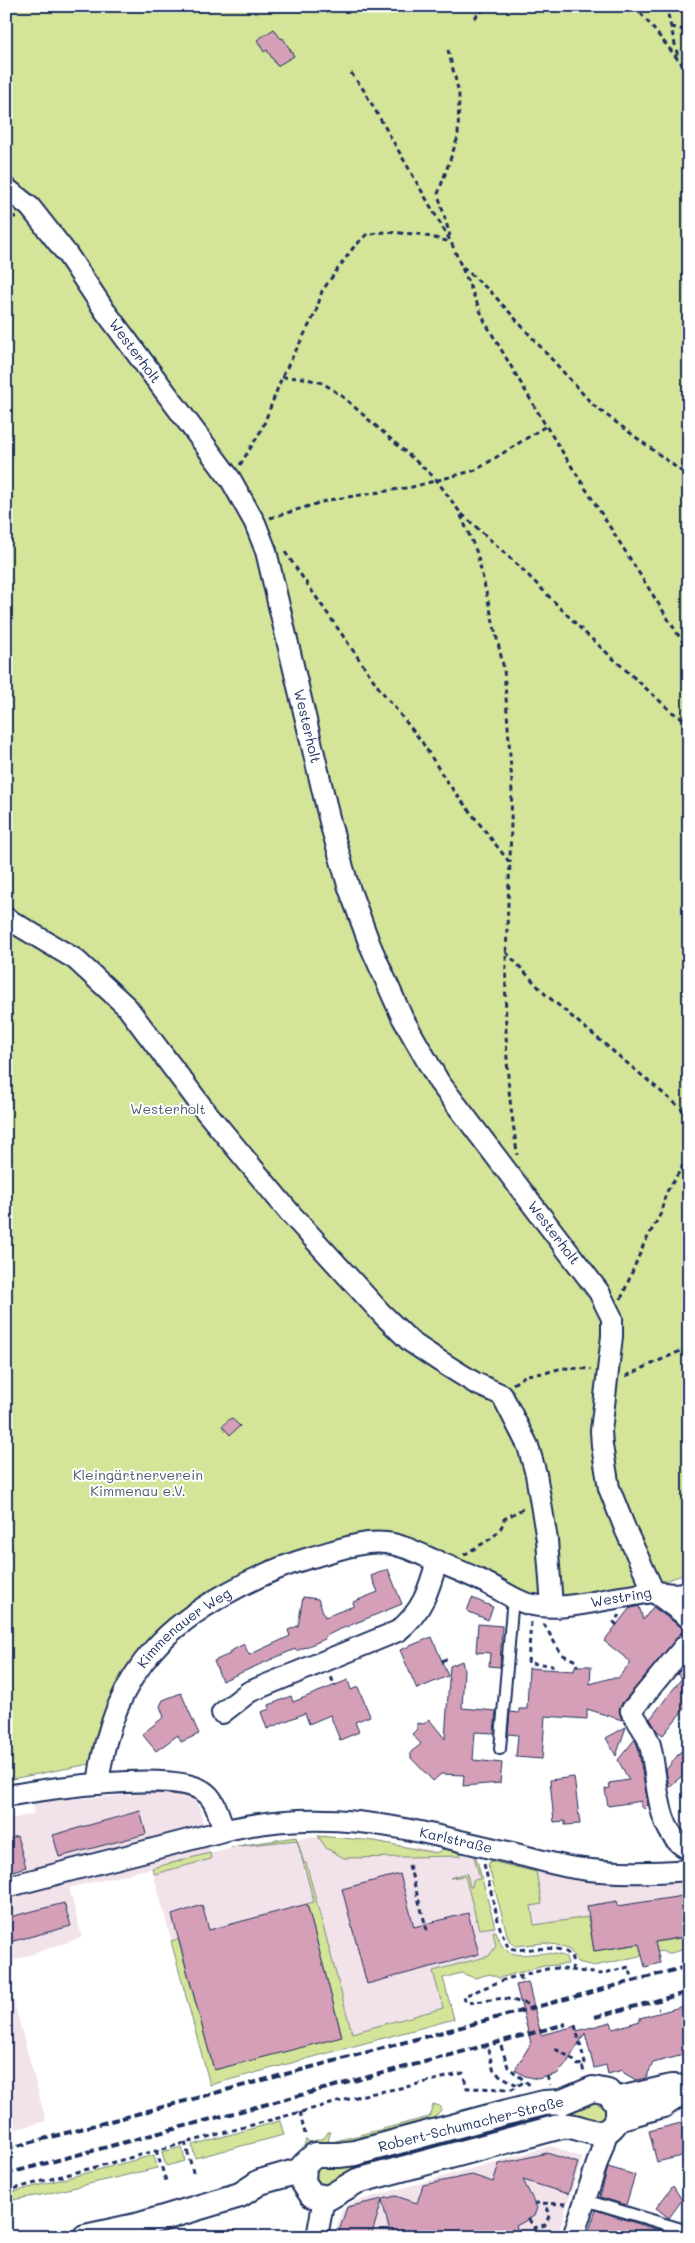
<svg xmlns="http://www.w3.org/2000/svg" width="695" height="2243" font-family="Mali,sans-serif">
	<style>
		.built { fill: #f2e2e9 }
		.green { fill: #d4e599; stroke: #788a7c }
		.building { fill: #d5a0b7; stroke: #1b2f5e }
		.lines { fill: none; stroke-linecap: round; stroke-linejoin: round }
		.service-casing { stroke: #1b2f5e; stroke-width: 14 }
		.minor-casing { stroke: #1b2f5e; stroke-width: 24 }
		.tertiary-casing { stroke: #1b2f5e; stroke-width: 28 }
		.path { stroke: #1b2f5e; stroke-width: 3; stroke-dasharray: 5 4; stroke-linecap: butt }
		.service { stroke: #fff; stroke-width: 10 }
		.minor { stroke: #fff; stroke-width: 20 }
		.tertiary { stroke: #fff; stroke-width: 24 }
		.rail { stroke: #1b2f5e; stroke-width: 4; stroke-dasharray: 8 4; stroke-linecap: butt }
		.labels { text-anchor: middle; stroke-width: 4; stroke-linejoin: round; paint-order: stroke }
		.street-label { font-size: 14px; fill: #1b2f5e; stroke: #fff }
		.park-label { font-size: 14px; fill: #495c6d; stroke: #fff }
	</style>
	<rect width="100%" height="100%" fill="#fff"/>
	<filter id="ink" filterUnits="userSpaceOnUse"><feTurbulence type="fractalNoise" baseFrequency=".02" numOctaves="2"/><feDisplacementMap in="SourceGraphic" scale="10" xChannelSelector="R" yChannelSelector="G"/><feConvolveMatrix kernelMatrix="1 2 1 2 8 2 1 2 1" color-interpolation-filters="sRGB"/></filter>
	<g filter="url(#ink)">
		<path class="built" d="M172,1792l25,5 13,56 41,-10 60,-6 64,4 101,16 28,104 -61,17 11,41 -244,66 -58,-217 -83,20 13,49 -76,26v-143l27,-6 1,-12z
			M491,1861l55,13 42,7 67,4 34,-3v66l-22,6 -5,-3 -68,15 -17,-4 -7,-12 -21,-7 -33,3 -5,-3 -3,-5 -20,-74z
			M6,1973l40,148 -40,11z
			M552,2146l30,12 -25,79h-223l8,-27 11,-8z"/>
		<path class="green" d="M6,6h683v1567l-47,15 -79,12 -29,-3 -147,-59 -191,66 -96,127 -10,33 -84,16z
			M318,1836l57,5 60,12 9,-4 17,4 -1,3 -116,2 -18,-10z
			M296,1837l8,26h2l46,170 91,-25 -10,-37 56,-15 7,-10 -3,-14 3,-1c10,41 40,13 70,26l2,7 -24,2 -45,12 -9,-4 -15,4 -14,-5 -18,5 11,41 -244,66 -39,-144 7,-2 36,131 128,-34 -35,-132 7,-2 -17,-62 -66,7z
			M210,1853l1,6 -57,15 -2,-6z
			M474,1856l3,4 18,67 -16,2 -14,-53 -15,2 17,-5 3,14h2l1,-7 7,-1z
			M491,1861l45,11 6,32 -11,2 3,19 54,-8 6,34 95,-14v11l-22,6 -5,-3 -68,15 -17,-4 -7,-12 -13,-5 -14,-2 -27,3 -5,-3 -3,-5 -20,-74z
			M598,2100l8,5 1,9 -5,7 -5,1 -31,-6 -3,-9z
			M433,2104l7,2 1,4 -7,8 -86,22v3l-42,7 -2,-3 2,-8 4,3 14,-4 4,-6h2l-2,11 101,-26z
			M280,2121l4,14 -89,23 -3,-13z
			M182,2147l3,14 -19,5 -4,-14z
			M154,2155l3,13 -111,26 -40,7v-7z
			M356,2163l2,7c-10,6 -47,30 -43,1l5,-6z"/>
		<path class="building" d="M274,29l7,10 2,-1 11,18 -17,10 -10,-16 -3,2 -7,-12z
			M231,1418l9,8 -10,9 -8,-9z
			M388,1569l14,35 -66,27 -12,6 1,2 -29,12 -1,-2 -73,32 -8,-20 16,-7 -1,-2 15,-8 5,11 41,-19 -2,-6 10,-4 5,-29 15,2 7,18 29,-11 -1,-4 25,-10 -7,-16z
			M472,1598l21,9 -5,13 -21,-9z
			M639,1606l4,14 10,-13 32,23 -63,73 -3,8 3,9 -35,-11v10l-42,-3 -3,43 -26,-2 2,-22 -10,-1 2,-22 9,1v-4h8l2,-41 45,3 1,-5h16l-1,18 21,-6h7l13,-16 -27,-21 25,-32z
			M478,1624l24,2 -2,41 -11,-1 1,-13 -14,-1z
			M432,1637l16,39 -31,13 -17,-39z
			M689,1660v43l-26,32 -6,-4 -7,-12 32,-41 -5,-4z
			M462,1661l2,9 -2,38 34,3 -2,22 -19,-1 -2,28 29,3 -2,20 -37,3 1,-11 -23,-1 -8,7 -22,-23v-6l10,-8 -9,-10 5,-5v-6l7,1 5,-5 16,20 5,-73z
			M348,1680l3,10 7,-3 12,29 -15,6 4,10 -19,8 -10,-25 -21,9 -4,-11 -38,16 -6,-17 9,-3 -1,-4 22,-9 2,6z
			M181,1693l18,41 -18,8 -3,-7 -22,16 -14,-17 22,-17 -4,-11 3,-6z
			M626,1727l-10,29 -10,-18z
			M635,1739l3,9 10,57 -4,4 -4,-5 2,-3 -34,5 -3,-17 5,-1 -1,-5 20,-3 -11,-20z
			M681,1751l8,6v13l-20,17 -3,-17z
			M574,1777l6,47 -15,1v-4l-11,1 -4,-42z
			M140,1811l6,23 -87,23 -6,-22z
			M17,1836l9,31 -20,6v-33z
			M400,1874l14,53 54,-14 11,41 -112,30 -25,-95z
			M689,1895v41l-34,6 5,21 -15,4 -6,-23 -45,7 -7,-45 30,-5 1,5z
			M64,1903l7,23 -65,17v-25z
			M307,1904l35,133 -128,33 -42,-155 30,-10 7,25z
			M528,1982l13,53 35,-9 1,5 34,-9 2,7 27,-8v-3l44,-12 5,15v30h-3l1,3 -34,9 -7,15 -10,2 -12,-7 -1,-3 -15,4 -2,-9 -12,3 -9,-35 -20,33 -8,8 -20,5 -12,-3 -10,-6 16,-27 -15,-58z
			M689,2121v33l-32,8 -8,-31z
			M547,2153l31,10 -10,31 -45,-14 14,28 -3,8 -18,10 5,11h-130l-9,-37 -11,37h-34l10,-30 49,-11 21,7 6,-18 49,-10 21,7 6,-18z
			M608,2167l27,8 -9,30 -26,-8z
			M673,2186l9,14 -13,18 -13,-10z
			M596,2210l71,23 -1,4h-79z"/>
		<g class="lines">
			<defs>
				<path id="service" d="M500,1749l13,-152
					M585,2200l103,31"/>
				<g id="minor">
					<path id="s1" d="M6,188l24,19 37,47 38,57 126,169 24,43 11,28 65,275 17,59 22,60 32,72 37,65 160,210 13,26v18l-11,95 1,15 7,42 17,43 28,61 35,26"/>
					<path d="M6,918l69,41 52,48 76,101 87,105 92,101 29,28 27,18 37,23 27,12 26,51 8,28 11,66 5,66"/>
					<path d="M689,1641l-58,70c6,10 16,22 19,34 8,31 5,90 39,104"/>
					<path d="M222,1713l27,-21 149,-61c24,-19 31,-41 39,-70"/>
					<path id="s2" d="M98,1784c6,-49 23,-98 56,-135 36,-41 106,-77 158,-92 23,-6 50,-17 74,-14 18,2 34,11 50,18 17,7 35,14 52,23 13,6 26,16 40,20 34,8 68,-4 101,-8 9,-1 18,-4 26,-4 13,1 22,4 34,-1"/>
					<path d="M6,1796c39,-7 167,-26 197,-5 13,8 16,26 21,39"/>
					<path id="s3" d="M6,1887l225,-58c105,-23 180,1 281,24 21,5 42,12 63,15 37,6 76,5 114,2"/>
					<path d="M317,2237l7,-39"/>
					<path d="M573,2237l35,-107"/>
				</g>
				<path id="tertiary" d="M593,2089l15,3 10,13v13c-15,30 -35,5 -56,8l-205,55 -29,17 -16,-3 -9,-13 1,-17 11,-10h24l16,-2 152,-41 37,-9 18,-1z
					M616,2100l56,-13 17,1
					M618,2118l45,-13 19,-13
					M85,2237l55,-12 100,-30 20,-13 42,-12"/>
			</defs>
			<use href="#service" class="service-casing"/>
			<use href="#minor" class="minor-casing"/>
			<use href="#tertiary" class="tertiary-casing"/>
			<path class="path" d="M635,6l54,67
				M666,6l12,51
				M474,18l14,-12
				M671,27l18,4
				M448,50l11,43 -1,44 -20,57 12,42
				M351,73l12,16 88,153 34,80 61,104 143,226
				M6,223l10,-7
				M463,267l29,26 101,112 96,72
				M282,377l21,1 20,5 20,14 92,81 24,33 18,42 27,116 8,115 -2,78
				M240,465l22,-36 20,-52 34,-65 6,-21 31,-43 13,-13 17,-3 35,2 33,8
				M462,514l59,54 63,64 88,80 17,10
				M270,518l59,-18 83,-13 64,-17 70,-44
				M285,552l94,136 43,54 25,40 63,81c-4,76 -7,152 -1,227 2,22 6,43 8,65
				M506,952l39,42 144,121
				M621,1299l22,-53 17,-31 6,-22 23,-37
				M626,1376l63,-29
				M513,1384l13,-9 19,-2 17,-5 29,1
				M464,1555c15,-11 37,-17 40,-36l20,-11
				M531,1622l-3,41 24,2v5
				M544,1624l17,30 15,7 1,5
				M617,1625l-3,-3 5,-7
				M442,1661l8,-4
				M331,1677l4,9
				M484,1864l16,64 8,19c14,9 71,-13 64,23
				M409,1865l19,69
				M520,1975l2,8
				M527,2004l-23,-6 -36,5 -3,-3 -1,-4 42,-17 41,-10 10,-1 43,6 29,-7 3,10
				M658,2009h1
				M575,2025l10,38 -3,1 2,9
				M501,2046l7,21 23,19
				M488,2049l6,23 23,13
				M555,2049l15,8 8,8 4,-1
				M547,2076l3,9
				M300,2112l5,22
				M185,2142l9,34
				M156,2150l11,34
				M6,2191l358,-96 46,-9 53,-13 4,15 45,1 12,-7
				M534,2203l32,1
				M529,2219l5,9 11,-3 5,-11 -5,-10
				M534,2228l5,9"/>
			<use href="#service" class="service"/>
			<use href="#minor" class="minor"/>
			<use href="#tertiary" class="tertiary"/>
			<path class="rail" d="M595,2017l94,-25
				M6,2149l683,-183
				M6,2174l560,-150"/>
		</g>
	</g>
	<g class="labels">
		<g class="street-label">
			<text dy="5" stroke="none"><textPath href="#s1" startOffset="209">Westerholt</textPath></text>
			<text dy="5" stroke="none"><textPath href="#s1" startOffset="629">Westerholt</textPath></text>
			<text dy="5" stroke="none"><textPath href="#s1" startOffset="1200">Westerholt</textPath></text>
			<text dy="5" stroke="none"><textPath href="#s2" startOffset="658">Westring</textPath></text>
			<text dy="5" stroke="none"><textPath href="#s2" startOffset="185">Kimmenauer Weg</textPath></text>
			<text dy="5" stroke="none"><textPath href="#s3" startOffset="460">Karlstraße</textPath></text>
			<text transform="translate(471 2124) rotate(-14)" y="5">Robert-Schumacher-Straße</text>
		</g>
		<g class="park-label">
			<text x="168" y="1114">Westerholt</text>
			<text x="138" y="1480">Kleingärtnerverein<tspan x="138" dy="16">Kimmenau e.V.</tspan></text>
		</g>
	</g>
	<rect width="695" height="2243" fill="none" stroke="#fff" stroke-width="25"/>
	<rect x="12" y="12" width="670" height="2218" fill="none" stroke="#1b2f5e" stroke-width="2" filter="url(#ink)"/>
</svg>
